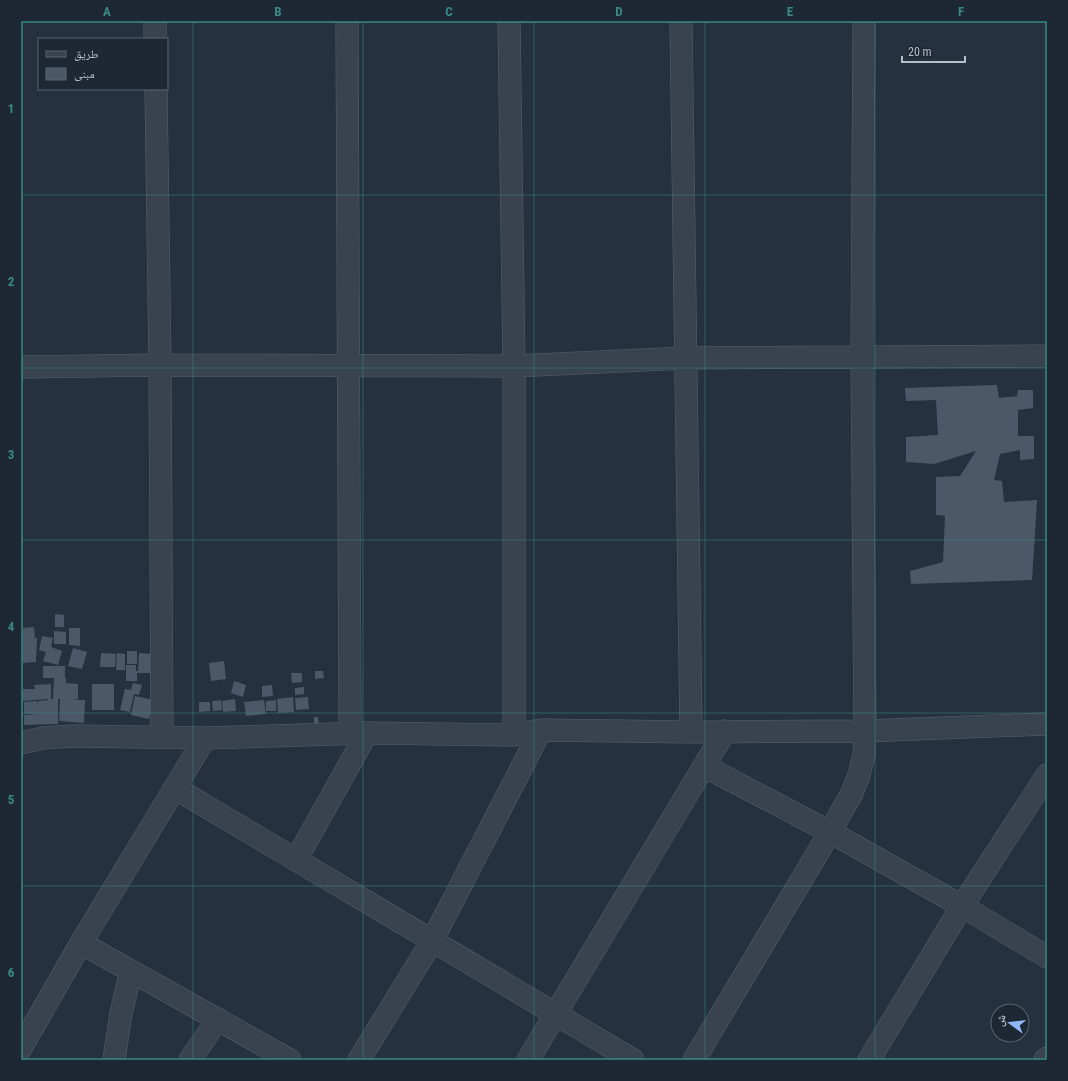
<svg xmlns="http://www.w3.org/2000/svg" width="1068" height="1081" font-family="'Roboto Condensed','Noto Naskh Arabic',sans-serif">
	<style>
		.building { fill: #4b5868 }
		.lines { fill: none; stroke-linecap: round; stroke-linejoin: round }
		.minor-casing { stroke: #57616d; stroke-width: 23 }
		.minor { stroke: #39434f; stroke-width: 22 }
		.grid { fill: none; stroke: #398885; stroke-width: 1; stroke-opacity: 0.55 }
		.neatline { fill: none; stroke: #398885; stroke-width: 1.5 }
		.grid-label { font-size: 13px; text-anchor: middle; font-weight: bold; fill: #398885 }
	</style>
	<rect width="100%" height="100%" fill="#25313f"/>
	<path class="building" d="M997,385l2,13 18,-2 1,-6h15v18l-15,2v26h16v23l-14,1v-10l-20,4 -6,26 8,1 2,21 33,-2 -5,80 -121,4 -1,-13 33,-9 2,-46 -9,-1v-38l24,-1 16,-25 -42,13 -28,-2v-25l32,-2 -2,-35 -30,1 -1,-13z
		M55,614l9,1v12h-9z
		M34,627l1,11h2l-1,24 -13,1v-35z
		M69,628h11v18l-11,-1z
		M54,631l12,1v12h-12z
		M42,636l11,2 -2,9 11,4 -4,14 -15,-4 3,-9 -7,-2z
		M73,648l14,4 -5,17 -14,-3z
		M127,651h10v13h-10z
		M101,653l15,1 -1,13h-15z
		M117,653l8,1v16h-9z
		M139,653l12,1 -1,19h-13v8h-11v-16h10v6h2z
		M224,661l2,18 -15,2 -2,-18z
		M43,666h22v12h-4h5v5l12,1v15l-4,1h11l-1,23 -25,-2 1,-22h-2v25l-34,1v-10l14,-1h-14v-12l13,-1 1,5v-5l10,-1 -1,-1 -24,2v-12h12l-1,-4 17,-1v15h2l1,-21h-11z
		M315,671h8l1,7 -9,1z
		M291,673h11v9l-10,1z
		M234,681l12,4 -3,12 -12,-4z
		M133,683l9,2 -3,10 -5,-1 -4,18 -10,-2 5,-21 6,1z
		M92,684h22v26h-22z
		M272,685l1,11 -11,1v-11z
		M304,687v7l-9,1v-7z
		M135,696l18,4 -4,19 -18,-4z
		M293,697l1,15 -16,1 -1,-14z
		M308,697l1,12 -13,1 -1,-12z
		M235,699l1,12 -13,1 -1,-11z
		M221,700l1,10 -9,1 -1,-10z
		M264,700l2,14 -20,2 -2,-14z
		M276,700v11h-10v-10z
		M199,702h11v9l-11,1z
		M314,717h4l1,7h-5z"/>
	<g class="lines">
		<defs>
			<path id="minor" d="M155,21v18
				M347,21l3,713
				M509,21l5,345v369
				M681,21l10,711
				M156,89l4,276 2,372
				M21,367l139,-2 354,1 172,-8 361,-2
				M21,743l22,-5 29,-2 133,2 162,-5 147,2 27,-5 150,2 174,-1 182,-7
				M704,766l126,66 132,74 85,51
				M175,788l458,272
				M296,860l71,-127
				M81,943l209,117
				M21,1048l60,-105 124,-205
				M114,1060l7,-47 10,-42
				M190,1060l28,-41
				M359,1060l73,-119 109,-211
				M528,1060l197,-329
				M694,1060l136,-228 22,-39 7,-18 5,-20 1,-24 -3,-374 2,-336
				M869,1060l93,-154 85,-131
				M1045,1060l2,-2"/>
		</defs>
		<use href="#minor" class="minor-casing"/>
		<use href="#minor" class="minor"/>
	</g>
	<path class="grid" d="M193,21v1039M363,21v1039M534,21v1039M705,21v1039M875,21v1039M21,195h1026M21,368h1026M21,540h1026M21,713h1026M21,886h1026"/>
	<rect width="1068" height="1081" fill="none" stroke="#1e2834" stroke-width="44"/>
	<rect x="38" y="38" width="130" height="52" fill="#1e2834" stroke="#5b6470"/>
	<rect x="46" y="51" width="20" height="6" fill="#39434f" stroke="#5b6470"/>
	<text x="74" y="58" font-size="12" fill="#b6beca">طريق</text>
	<rect x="46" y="68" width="20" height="12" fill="#4b5868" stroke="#5b6470"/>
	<text x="74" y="78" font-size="12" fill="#b6beca">مبنى</text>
	<g transform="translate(1010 1023) rotate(285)"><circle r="19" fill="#1e2834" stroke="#5b6470"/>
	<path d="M0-3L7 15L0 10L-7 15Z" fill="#8eb8f7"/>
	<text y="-6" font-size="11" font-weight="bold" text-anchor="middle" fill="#b6beca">ش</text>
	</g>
	<path d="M902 56v6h63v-6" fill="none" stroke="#b6beca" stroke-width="2"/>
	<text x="908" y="56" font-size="12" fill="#b6beca" stroke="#1e2834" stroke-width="3" paint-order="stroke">20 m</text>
	<rect x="22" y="22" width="1024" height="1037" class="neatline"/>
	<g class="grid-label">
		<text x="107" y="16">A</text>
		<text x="278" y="16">B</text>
		<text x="449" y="16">C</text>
		<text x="619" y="16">D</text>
		<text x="790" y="16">E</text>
		<text x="961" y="16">F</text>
		<text x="11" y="113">1</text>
		<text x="11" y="286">2</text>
		<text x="11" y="459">3</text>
		<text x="11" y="631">4</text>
		<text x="11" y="804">5</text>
		<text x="11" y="977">6</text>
	</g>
</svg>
